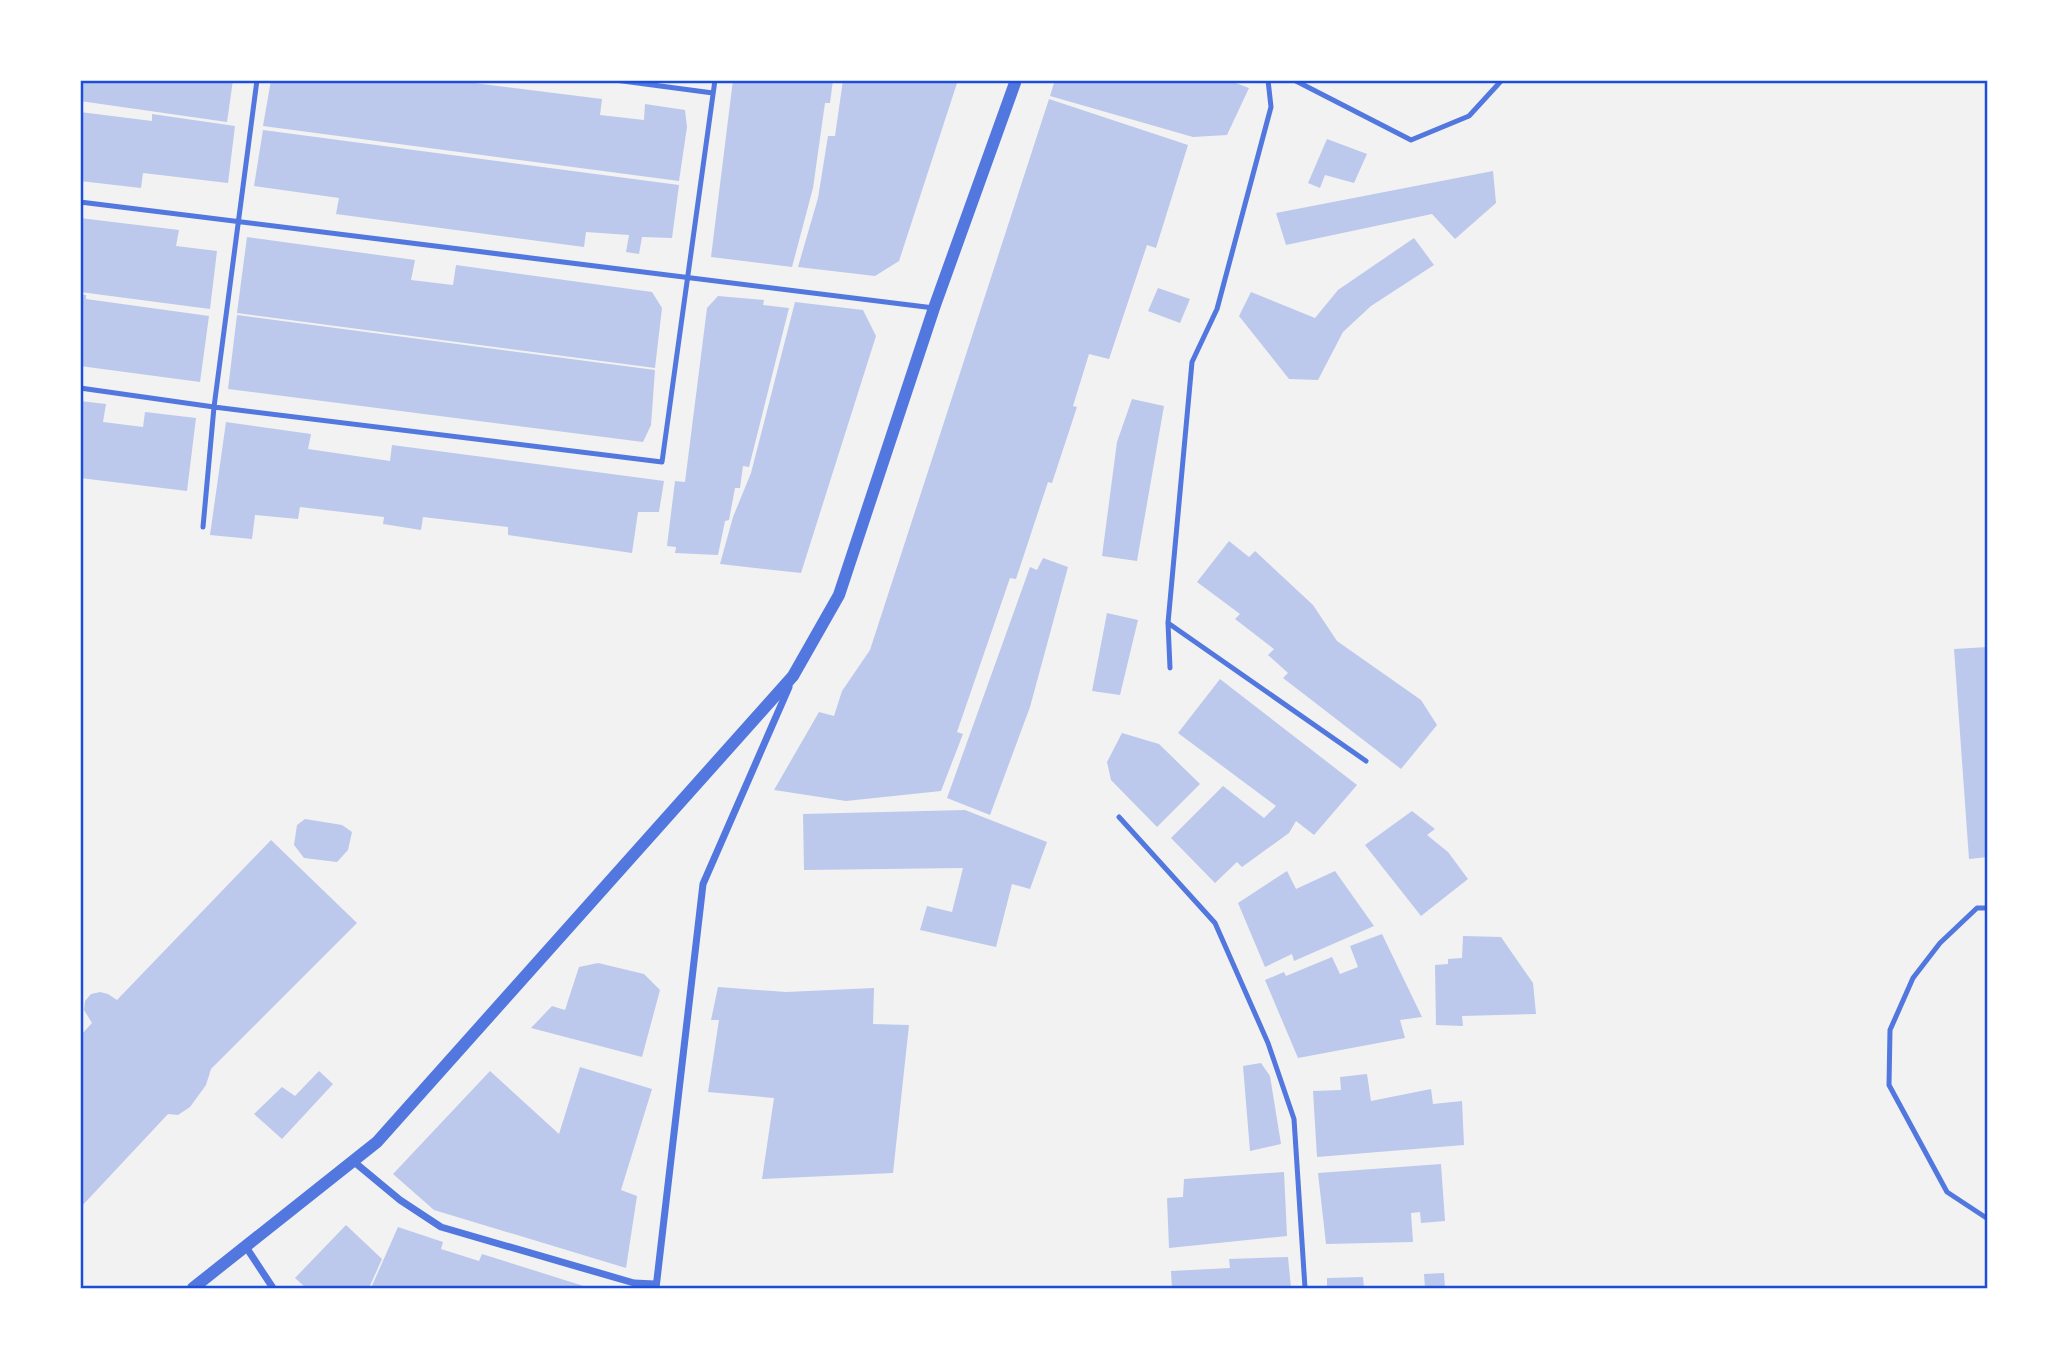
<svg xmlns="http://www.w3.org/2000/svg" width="2068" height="1369" font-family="'Fira Sans',sans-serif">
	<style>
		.building { fill: #bdc9ec }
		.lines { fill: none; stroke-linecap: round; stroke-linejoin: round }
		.service { stroke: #5277de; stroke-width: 5 }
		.minor { stroke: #5277de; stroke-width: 7 }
		.tertiary { stroke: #5277de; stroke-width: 12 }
		.neatline { fill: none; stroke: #1d4ed8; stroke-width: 2.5 }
	</style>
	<rect width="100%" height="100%" fill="#f2f2f2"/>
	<path class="building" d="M80,80h153l-6,42 -147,-21z
		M271,80h180l151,19 -2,16 44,5 1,-16 40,6 2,17 -8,54 -416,-55z
		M733,80h100l-3,23h-5l-12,85 -21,79 -81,-10z
		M843,80h115l-59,181 -24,15 -77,-9 20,-69 10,-62h7z
		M1055,80h178v2l16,6 -22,47 -34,2 -143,-41z
		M1049,99l139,46 -32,103 -9,-3 -38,114 -20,-5 -16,52 4,1 -25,76 -4,-1 -32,97 -6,-1 -53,154 6,2 -22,57 -95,10 -72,-11 45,-78 15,4 8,-25 28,-41z
		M80,112l72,9v-7l83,12 -7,57 -85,-10 -2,15 -61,-7z
		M263,130l416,55 -7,53 -30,-1 -3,17 -13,-2 3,-17 -43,-3 -2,15 -248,-33 3,-16 -85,-12z
		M1327,139l40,15 -13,29 -29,-8 -5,13 -12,-5z
		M1493,171l3,32 -41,36 -23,-25 -146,31 -10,-32z
		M80,218l99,12 -3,16 41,5 -7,58 -130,-17z
		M247,237l168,23 -4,20 42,5 3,-20 196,27 10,16 -7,60 -418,-55z
		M1414,238l20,27 -63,41 -28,26 -25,48 -29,-1 -50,-63 12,-24 64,26 23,-28z
		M1158,288l32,11 -10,24 -32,-12z
		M80,294l6,1v4l123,17 -9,66 -120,-16z
		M718,296l46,4 -1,5 26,3 -40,159 -6,-1 -3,22h-5l-6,32 -4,1 -7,34 -43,-2 1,-6 -9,-1 8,-65 10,1 22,-174z
		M795,302l68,8 13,26 -75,237 -81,-9 13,-47 18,-44z
		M237,315l418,55 -4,55 -8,17 -415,-53z
		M1132,399l32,7 -27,155 -35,-5 15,-114z
		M80,401l26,3 -3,18 40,5 2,-15 51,6 -9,73 -107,-13z
		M226,422l85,12 -3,15 82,12 2,-16 272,36 -5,31h-21l-6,41 -124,-18v-8l-85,-10 -2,13 -38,-6 1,-7 -84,-10 -2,12 -43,-4 -3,24 -42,-4z
		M1229,541l20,16 6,-6 58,54 24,36 84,59 16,25 -36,44 -118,-91 5,-5 -20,-18 6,-6 -39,-30 5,-5 -43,-32z
		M1043,558l25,9 -38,140 -40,108 -43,-17 83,-231 7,3z
		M1107,613l31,7 -18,75 -28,-4z
		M1988,647v210l-19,2 -15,-210z
		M1220,679l137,106 -43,50 -18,-14 -7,12 -47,34 -5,-5 -22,21 -44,-45 52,-52 41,32 12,-12 -98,-73z
		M1122,733l37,11 41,40 -43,43 -46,-47 -4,-18z
		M965,810l82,32 -17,47 -18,-5 -16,63 -76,-17 7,-24 25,6 11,-44 -159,2 -1,-56z
		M1412,811l23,18 -8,6 21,17 20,27 -47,37 -56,-71z
		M305,819l37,6 10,7 -4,18 -11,12 -33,-4 -10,-13 3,-20z
		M271,840l86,83 -146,146 -5,16 -16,22 -12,8 -10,-1 -88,94v-172l12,-13 -8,-13 1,-9 6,-7 9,-2 8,2 9,6z
		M1287,871l9,18 39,-18 39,55 -80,35 -2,-7 -27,13 -27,-64z
		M1382,934l40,83 -22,3 5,18 -107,20 -33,-78 19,-8 2,4 46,-19 8,17 18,-7 -8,-21z
		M1463,936l38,1 32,46 3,31 -74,2 1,10 -27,-1 -1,-60 13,-1v-5l14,-1z
		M598,963l46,11 16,16 -18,67 -111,-29 21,-22 13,4 14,-43z
		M718,987l68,5 88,-4 -1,36 36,1 -16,148 -131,6 12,-81 -66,-6 11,-72h-8z
		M1261,1063l9,13 11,68 -31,7 -7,-85z
		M580,1067l72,22 -31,101 16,6 -11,72 -192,-58 -41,-36 97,-103 69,63z
		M319,1071l14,13 -51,55 -28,-25 28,-27 13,9z
		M1367,1074l4,27 60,-12 2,15 29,-3 2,44 -147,12 -4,-66 28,-1 -1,-13z
		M1441,1164l4,57 -24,2 -1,-11 -9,1 2,29 -87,2 -8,-71z
		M1284,1172l3,64 -118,12 -2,-50 16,-1 1,-18z
		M346,1225l36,34 -13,29h-63l-11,-10z
		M398,1227l45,15 -2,7 38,12 3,-7 108,34h-219z
		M1288,1257l3,31h-119l-1,-17 59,-3 -1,-9z
		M1444,1273l1,15h-20l-1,-14z
		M1363,1277l1,11h-37v-10z"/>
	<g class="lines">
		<path class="service" d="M615,80l98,13
			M1294,80l117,60 58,-24 33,-36
			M80,202l854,106
			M80,388l134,19 448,55 53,-382
			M203,527l11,-120 43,-327
			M1168,623l198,138
			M1170,668l-2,-45 24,-261 25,-53 54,-202 -3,-27
			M1119,817l96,106 53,120 26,76 11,169
			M1988,908h-11l-37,35 -27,35 -23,52 -1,55 58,107 41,27"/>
		<path class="minor" d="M353,1161l47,39 41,27 193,56 21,1
			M246,1247l27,41
			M656,1288l47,-404 86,-197"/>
		<path class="tertiary" d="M193,1288l184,-146 416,-466 46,-81 95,-287 82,-228"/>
	</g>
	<rect width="2068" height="1369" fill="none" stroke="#ffffff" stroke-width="164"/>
	<rect x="82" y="82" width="1904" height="1205" class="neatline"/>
</svg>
